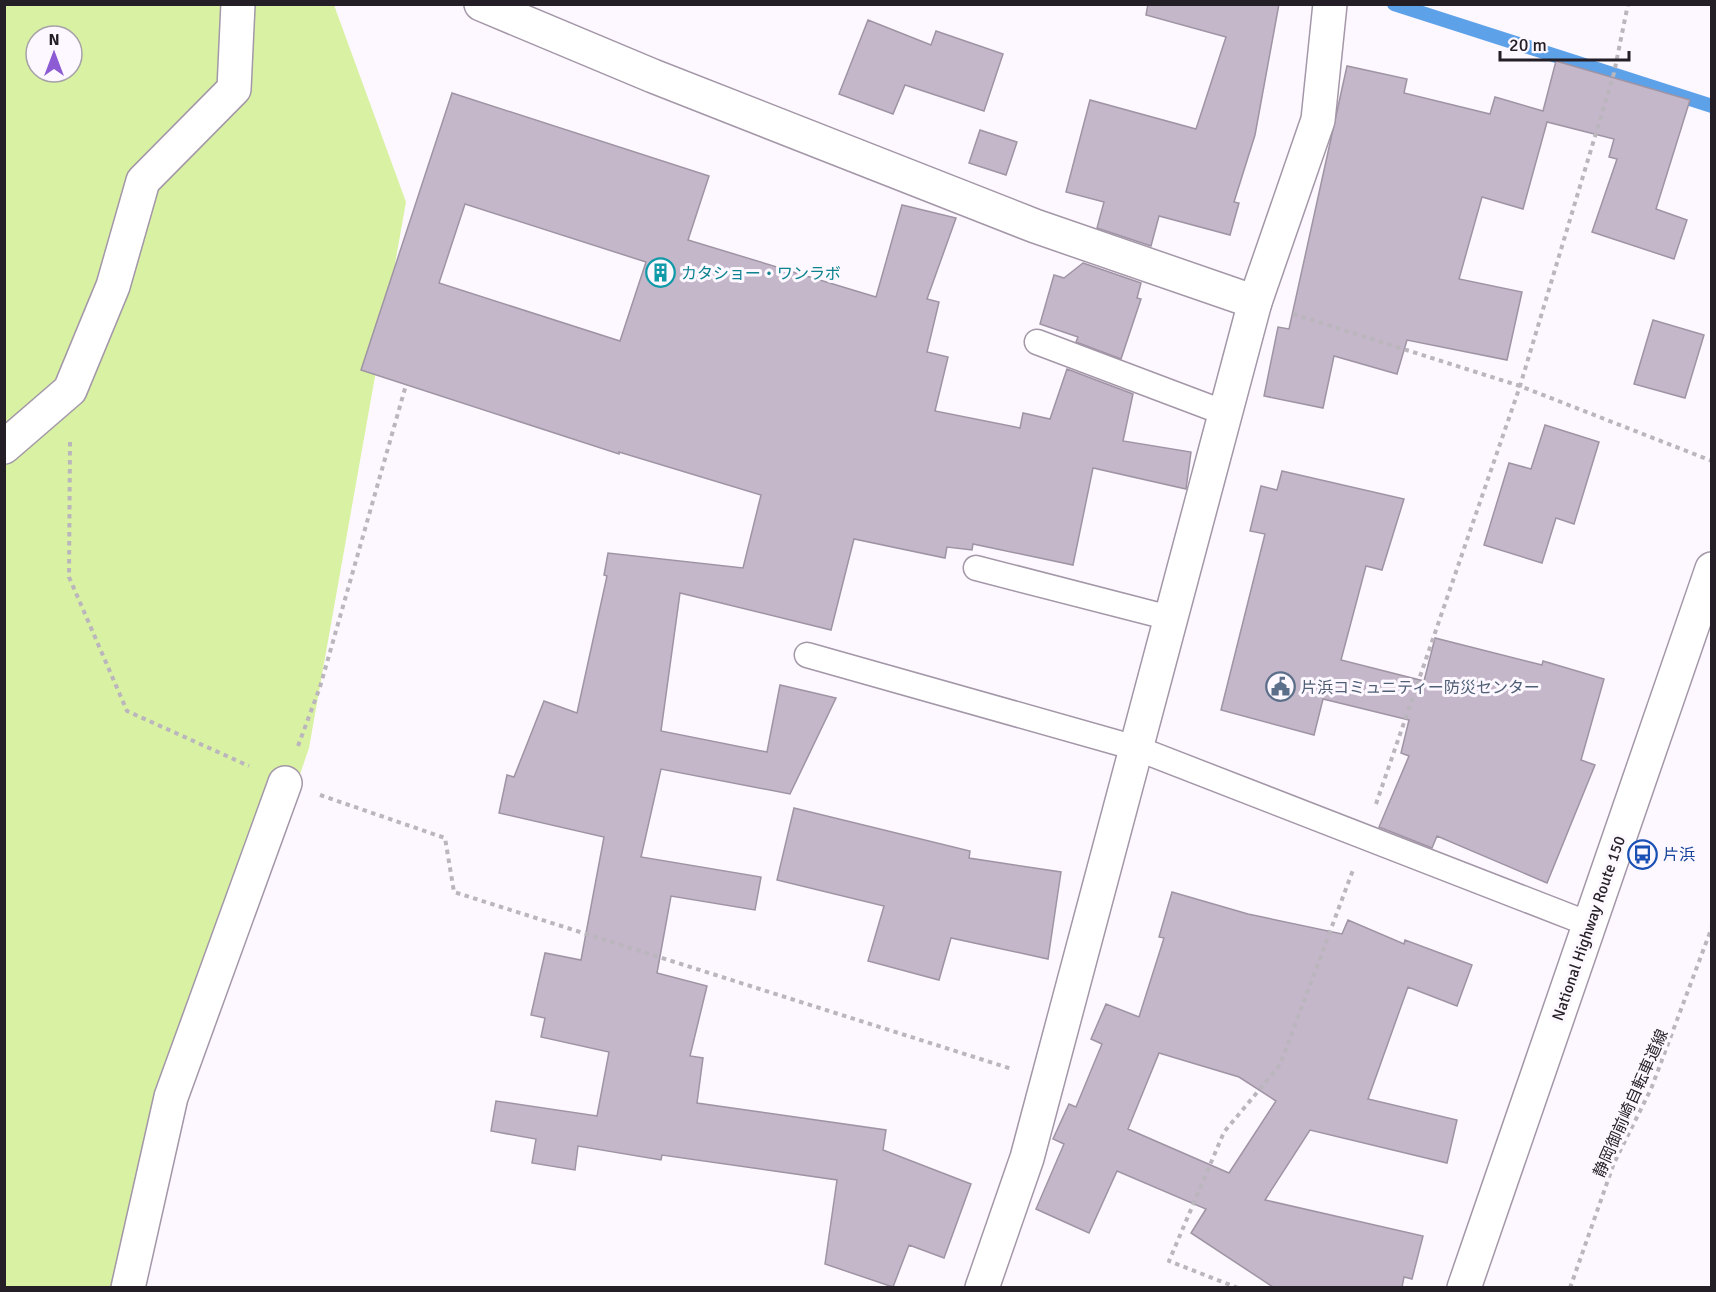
<svg xmlns="http://www.w3.org/2000/svg" width="1716" height="1292" font-family="Signika,'Noto Sans JP',sans-serif">
	<style>
		.green { fill: #d9f1a3; fill-rule: evenodd }
		.lines { fill: none; stroke-linecap: round; stroke-linejoin: round }
		.stream { stroke: #5da1e9; stroke-width: 14 }
		.building { fill: #c3b7c9; stroke: #9f94a4; stroke-width: 1.5; fill-rule: evenodd }
		.service-casing { stroke: #a397a8; stroke-width: 27 }
		.minor-casing { stroke: #a397a8; stroke-width: 36 }
		.tertiary-casing { stroke: #a397a8; stroke-width: 36 }
		.trunk-casing { stroke: #a397a8; stroke-width: 36 }
		.path { stroke: #bbb6bd; stroke-width: 4; stroke-dasharray: 4.5 4.5; stroke-linecap: butt }
		.service { stroke: #fff; stroke-width: 24 }
		.minor { stroke: #fff; stroke-width: 33 }
		.tertiary { stroke: #fff; stroke-width: 33 }
		.trunk { stroke: #fff; stroke-width: 33 }
		.labels { text-anchor: middle; stroke-width: 6; stroke-linejoin: round; paint-order: stroke }
		.culture-label { font-size: 16px; fill: #0d838f; stroke: #fdf8ff; text-anchor: start }
		.service-label { font-size: 16px; fill: #4e5e75; stroke: #fdf8ff; text-anchor: start }
		.transit-label { font-size: 16px; fill: #164399; stroke: #fdf8ff; text-anchor: start }
		.street-label { font-size: 16px; fill: #241f26; stroke: #fdf8ff }
	</style>
	<rect width="100%" height="100%" fill="#fdf8ff"/>
	<path class="green" d="M5,5h329l72,197 -97,546 -184,539 -120,1zM36,36h36v36h-36z"/>
	<g class="lines">
		<path class="stream" d="M1394,4l318,102"/>
	</g>
	<path class="building" d="M1148,4h131l-24,131 -21,67 5,1 -9,32 -71,-19 -8,30 -54,-18 7,-26 -38,-10 24,-92 106,29 30,-92 -80,-22z
		M868,20l63,25 5,-14 67,23 -19,57 -79,-26 -12,29 -54,-20z
		M1556,61l134,39 -34,109 31,11 -13,39 -82,-27 25,-73 -8,-2 5,-18 -67,-17 -24,87 -41,-12 -23,82 63,13 -15,68 -100,-20 -10,34 -63,-18 -11,52 -59,-12 14,-69 11,2 58,-263 60,13 -3,14 86,21 5,-17 48,14z
		M452,93l257,83 -21,64 188,57 26,-92 54,13 -29,81 12,3 -12,50 21,5 -13,54 85,17 3,-15 27,6 17,-50 66,25 -10,47 68,11 -5,37 -93,-21 -20,97 -100,-21 -1,6 -25,-3 -2,11 -91,-19 -23,91 -151,-37 -19,138 106,21 13,-67 56,13 -46,96 -129,-25 -20,88 120,20 -6,33 -84,-14 -14,77 50,13 -17,70 13,2 -6,45 189,27 -3,20 88,34 -27,74 -35,-13 -16,42 -68,-23 12,-84 -175,-25 -1,5 -83,-14 -3,24 -43,-7 4,-24 -45,-8 5,-30 101,15 12,-64 -68,-15 4,-19 -14,-3 14,-62 36,7 23,-123 -105,-24 8,-38 7,2 30,-76 33,12 30,-137 -3,-1 4,-22 135,15 18,-73 -142,-43v2l-258,-84zM465,204l181,58 -26,79 -181,-58z
		M980,130l37,12 -11,33 -37,-12z
		M1083,263l58,20 -4,15 4,1 -20,60 -45,-17 2,-5 -38,-13 14,-49 10,3z
		M1653,320l51,15 -19,63 -51,-14z
		M1545,425l54,17 -25,82 -18,-6 -14,45 -58,-18 25,-82 22,6z
		M1282,471l122,28 -22,71 -16,-4 -25,94 83,21 11,-43 107,27 1,-4 61,18 -23,81 14,5 -48,118 -110,-47 -5,12 -53,-21 30,-71 -8,-3 8,-33 -86,-21 -9,36 -93,-25 44,-176 -15,-3 11,-45 16,4z
		M794,808l176,43 -1,7 92,14 -13,87 -97,-21 -12,42 -71,-19 16,-55 -107,-26z
		M1172,892l76,22 94,20 6,-14 56,24 1,-4 67,25 -15,41 -49,-19 -40,112 89,21 -10,43 -137,-33 -45,70 158,36 -11,43 -8,-2 -2,10h-129l-82,-54 15,-24 -89,-38 -28,62 -53,-24 28,-65 -11,-5 16,-35 7,3 26,-63 -11,-5 15,-35 33,13 25,-79 -5,-1zM1159,1053l80,24 37,24 -47,72 -101,-44z"/>
	<g class="lines">
		<defs>
			<path id="service" d="M1037,342l188,71
				M976,568l194,50
				M807,655l329,93 453,176"/>
			<path id="minor" d="M481,4l172,72 382,150 220,76
				M4,447l66,-57 43,-104 30,-105 91,-92 4,-85
				M128,1288l43,-191 114,-314"/>
			<path id="tertiary" d="M982,1288l45,-130 228,-856 63,-182 12,-116"/>
			<path id="trunk" d="M1464,1288l248,-719"/>
		</defs>
		<use href="#service" class="service-casing"/>
		<use href="#minor" class="minor-casing"/>
		<use href="#tertiary" class="tertiary-casing"/>
		<use href="#trunk" class="trunk-casing"/>
		<path class="path" d="M1293,314l227,72 192,75
			M70,442l-1,135 58,134 122,55
			M298,746l22,-59 86,-302
			M320,795l125,43 9,54 558,177
			M1376,804l144,-418 94,-313 14,-69
			M1238,1288l-69,-27 55,-129 56,-67 73,-195
			M1570,1288l44,-125 37,-74 61,-162"/>
		<use href="#service" class="service"/>
		<use href="#minor" class="minor"/>
		<use href="#tertiary" class="tertiary"/>
		<use href="#trunk" class="trunk"/>
	</g>
	<defs>
		<symbol id="building-ring" viewBox="-11 -11 22 22"><circle r="9.5" fill="#fdf8ff" stroke="#0f9aa8" stroke-width="1.5"/><path d="M-4-6H4V6H1V3H-1V6H-4ZM-2.5-4.3h1.7v1.8h-1.7ZM.8-4.3h1.7v1.8H.8ZM-2.5-1h1.7V.8h-1.7ZM.8-1h1.7V.8H.8Z" fill="#0f9aa8"/></symbol>
		<symbol id="civic-ring" viewBox="-11 -11 22 22"><circle r="9.5" fill="#fdf8ff" stroke="#5c6f8a" stroke-width="1.5"/><path d="M-.6-6.5H3V-4.5H.6V-3L4-1V1h2V6H-6V1h2V-1L-.6-3ZM-1.2 2.5V6h2.4V2.5Z" fill="#5c6f8a"/></symbol>
		<symbol id="bus-ring" viewBox="-11 -11 22 22"><circle r="9.5" fill="#fdf8ff" stroke="#1a4fb4" stroke-width="1.5"/><path d="M-5-6H5V4H4V6H2V4H-2V6H-4V4H-5ZM-3.5-4V0h7V-4ZM-3.5 1.2v1.5H-2V1.2ZM2 1.2v1.5H3.5V1.2Z" fill="#1a4fb4"/></symbol>
	</defs>
	<g fill-rule="evenodd">
		<use href="#building-ring" x="644" y="256" width="33" height="33"/>
		<use href="#civic-ring" x="1264" y="670" width="33" height="33"/>
		<use href="#bus-ring" x="1626" y="838" width="33" height="33"/>
	</g>
	<g class="labels">
		<g class="culture-label">
			<text x="681" y="279">カタショー・ワンラボ</text>
		</g>
		<g class="service-label">
			<text x="1301" y="693">片浜コミュニティー防災センター</text>
		</g>
		<g class="transit-label">
			<text x="1663" y="860">片浜</text>
		</g>
		<g class="street-label">
			<text transform="translate(1588 928) rotate(-71)" y="6">National Highway Route 150</text>
			<text transform="translate(1630 1103) rotate(-66)" y="6">静岡御前崎自転車道線</text>
		</g>
	</g>
	<rect width="1716" height="1292" fill="none" stroke="#241f26" stroke-width="12"/>
	<g transform="translate(54 54)"><circle r="28" fill="#fdf8ff" stroke="#a6a1a8" stroke-width="1.5"/>
	<path d="M0-4.5L10 22L0 15L-10 22Z" fill="#8d5bd4"/>
	<text y="-9" font-size="16" font-weight="bold" text-anchor="middle" fill="#241f26">N</text>
	</g>
	<path d="M1500 51v9h129v-9" fill="none" stroke="#241f26" stroke-width="3"/>
	<text x="1509" y="51" font-size="18" fill="#241f26" stroke="#fdf8ff" stroke-width="4.5" paint-order="stroke">20 m</text>
</svg>
